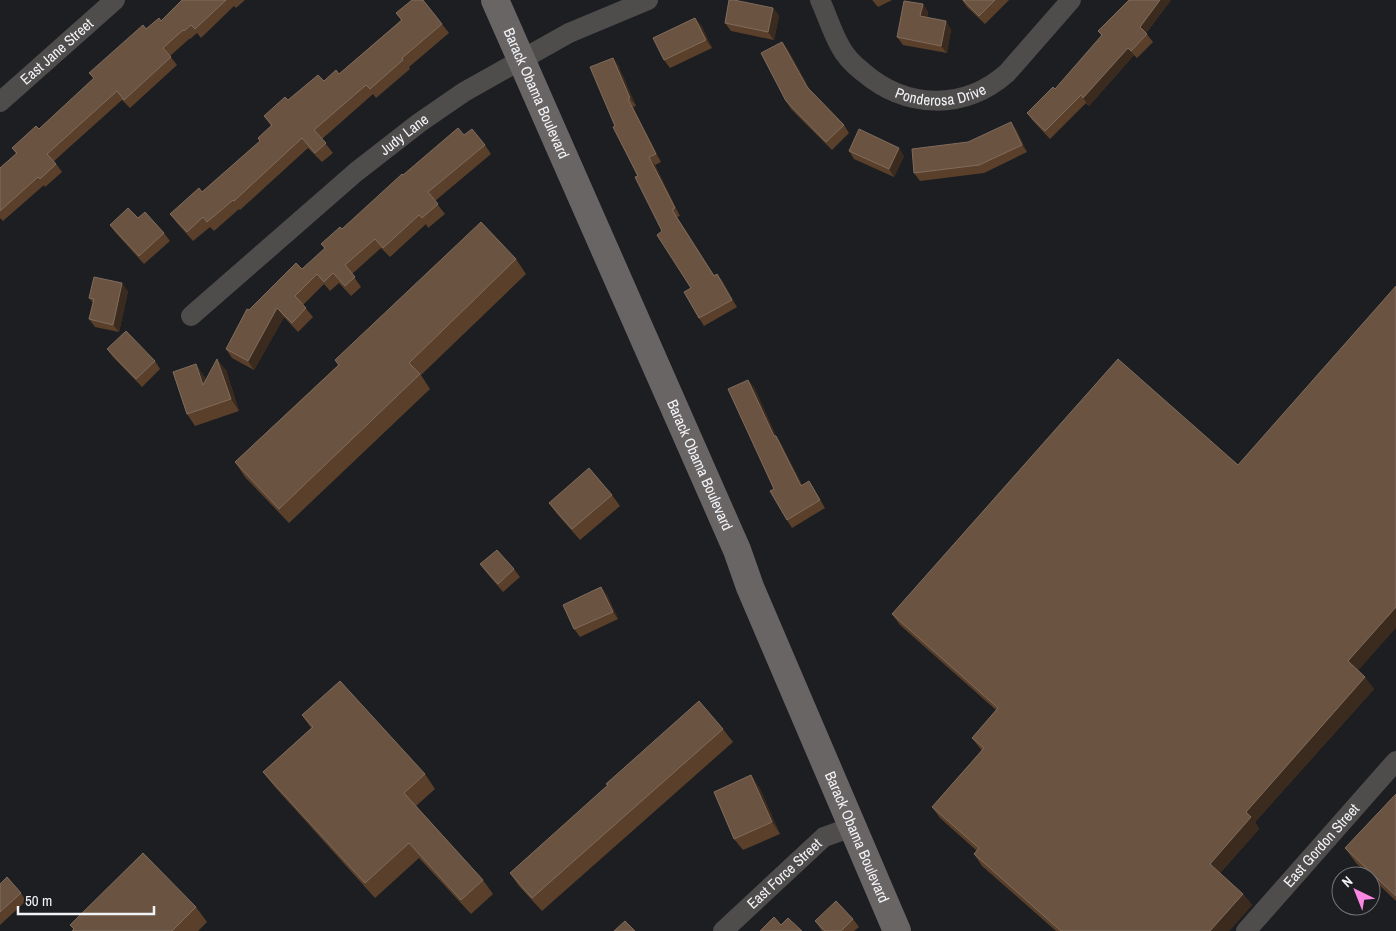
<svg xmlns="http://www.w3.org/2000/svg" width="1396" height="931" font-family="'Archivo Narrow',sans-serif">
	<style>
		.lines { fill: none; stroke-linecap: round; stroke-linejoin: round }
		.minor { stroke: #4f4c4c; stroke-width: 20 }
		.secondary { stroke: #6a6565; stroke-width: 28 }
		.wall { fill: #5a402b }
		.shaded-wall { fill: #3b2a1e }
		.building { fill: #6b5341; stroke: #806c5d }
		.labels { text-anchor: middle; stroke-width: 4.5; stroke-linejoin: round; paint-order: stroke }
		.street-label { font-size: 15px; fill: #f2f3f6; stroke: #1d1e22 }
	</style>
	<rect width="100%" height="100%" fill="#1d1e22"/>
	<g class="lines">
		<g class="minor">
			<path id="s1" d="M820,0c7,15 12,32 20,46 5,10 14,19 23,26 43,37 101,39 144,1l64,-73"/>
			<path id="s2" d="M0,102l115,-102"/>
			<path id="s3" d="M191,316l165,-144 63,-49 45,-31 105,-59 79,-33"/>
			<path id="s4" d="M723,931l101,-94 28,-10"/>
			<path id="s5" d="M1246,931l150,-170"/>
		</g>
		<path class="secondary" id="s6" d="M495,0l242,550 13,37 147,344"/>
	</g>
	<path class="wall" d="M182,0h63l-9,8 -2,-2 -33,32 -4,-5 -7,6h-1l-19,17 7,9 -47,43 -8,-8 -68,61 8,11 -17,15 -1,-2 -41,36 -3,-3v-50l16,-14 -4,-6 27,-19 55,-50 -5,-6 57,-44 15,-8z
		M872,0h20l-14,7z
		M962,0h47l-24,24 -18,-17z
		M1171,0l-25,33 7,9 -16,16 -3,-3 -45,51 -3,-3 -36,36 -17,-18 -6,-8 28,-24 47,-53 -4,-5z
		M923,4l5,8 -1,6 24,11 -4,24 -44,-8 -6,-8z
		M773,8l6,8 -5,24 -43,-9 -6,-8z
		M396,13l46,11 7,9 -40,34 1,2 -34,29 -3,-4 -51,45 11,14 -11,9 -14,-14 -68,62 -1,-1 -25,22 -4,-4 -17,14 -16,-18 -7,-9 32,-22 58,-51 -2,-3 13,-12 -7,-10 24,-16 51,-26 62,-54z
		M701,25l11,23 -42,20 -6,-8z
		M782,42l6,8 22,40 34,35 5,8 -17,17 -41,-41 -5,-8z
		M618,65l18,41 -3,1 28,55 -6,3 25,51 -3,1 37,58 3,-1 6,8 14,25 -33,19 -5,-8 -8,-30 -29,-57 -47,-105z
		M1016,129l11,23 -43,21 -64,8 -6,-8 54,-31z
		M464,135l21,10 6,9 -56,47 10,13 -17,14 -2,-4 -36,33 -9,-9 -29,26 9,13 -10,9 -12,-13 -9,8 -6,-7 -21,21 10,12 -15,15 -14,-15 -30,53 -22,-12 -6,-9 23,-39 53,-41 23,-20 -4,-5 21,-15 61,-54z
		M849,151l55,5 -10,21 -40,-18z
		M138,218l26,15 6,8 -26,23 -29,-32 -5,-7z
		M516,259l10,15 -105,101 9,14 -141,134 -44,-46 -10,-15 103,-97 -3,-5z
		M128,291l-9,41 -24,-5 -6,-8 4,-16 -4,-5z
		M107,349l48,12 5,8 -18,18 -29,-30z
		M226,370l13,41 -44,15 -8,-12 17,-38 2,4z
		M754,387l22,49 5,8 21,41 7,-4 16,27 -33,20 -5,-8 -13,-31z
		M612,495l8,11 -40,34 -23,-26 -8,-11z
		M480,564l34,5 6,8 -17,15 -17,-20z
		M607,595l11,24 -38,18 -6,-8z
		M892,614l466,56 16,19 -119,133 4,7 -39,44 23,21 9,11 -23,26h-173l-74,-65 -8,-12 3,-3 -37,-33 -8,-11 50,-56 -10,-13 24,-28 -96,-85z
		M302,715l123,59 10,15 -19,17 67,74 10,14 -22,20 -52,-56 -44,40 -101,-112 -11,-14 48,-44z
		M723,729l10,13 -191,169 -23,-25 -9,-13z
		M759,787l21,47 -37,16 -9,-11z
		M1396,794v107l-25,-24v-1h-1l-14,-13 -11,-15z
		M0,884l21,9 5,8 -26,24z
		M196,907l11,15 -9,9h-126l2,-2 -4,-4z
		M853,919l6,8 -5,4h-32l-7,-10z"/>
	<path class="shaded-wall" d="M1160,0h11l-26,34 -5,-7z
		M923,4l5,8 -2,12 -6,-8z
		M773,8l6,8 -5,24 -6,-8z
		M695,18l6,7 11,23 -6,-8z
		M946,21l5,8 -4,24 -6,-7z
		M782,42l6,8 24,45 -5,-8z
		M1128,48l6,7 -45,51 -6,-8z
		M613,58l5,7 18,41 -6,-8z
		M628,99l5,8 28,55 -5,-8z
		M1011,122l5,7 11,23 -5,-7z
		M899,148l5,8 -10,21 -5,-8z
		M649,157l6,8 25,51 -5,-8z
		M717,274l6,8 14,25 -5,-7z
		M122,283l6,8 -9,41 -6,-7z
		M277,308l7,9 -30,53 -6,-9z
		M217,359l9,11 13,41 -8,-12z
		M196,364l8,12 7,20 -8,-11z
		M748,380l6,7 22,49 5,8 25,50 -5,-8 -27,-50z
		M601,587l6,8 11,24 -5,-7z
		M1396,607v21l-40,45 -8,-12z
		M1365,677l9,12 -119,133 4,7 -41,46 -8,-11 36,-52z
		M751,775l8,12 21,47 -8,-12z
		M1243,894l9,11 -23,26h-19z"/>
	<path class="building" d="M182,0h44l-31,29 -4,-4 -7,6 -1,-1 -20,18 8,9 -47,43 -7,-9 -70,63 9,10 -16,15 -2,-2 -38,34v-43l17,-15 -5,-5 24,-22 3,3 55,-51 -5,-5 54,-48 3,4 13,-11 2,3z
		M412,0h11l19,24 -40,34 1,2 -33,29 -4,-4 -52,45 12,13 -11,10 -13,-15 -68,63 -1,-1 -26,22 -4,-5 -16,15 -17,-18 29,-26 3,4 58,-51 -2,-3 14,-13 -8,-9 21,-19 3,3 30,-25 6,6 12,-11 3,4 63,-54 -6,-7z
		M729,0h5l39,8 -5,24 -43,-9z
		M963,0h32l-16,16z
		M1129,0h31l-20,27 7,7 -16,17 -3,-3 -45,50 -2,-3 -36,36 -18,-18 26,-26 2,2 47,-54 -4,-4z
		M904,1l19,3 -3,12 26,5 -5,25 -44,-9z
		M695,18l11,22 -42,20 -11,-22z
		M782,42l25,45 37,38 -18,17 -40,-41 -25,-48z
		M613,58l17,40 -2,1 28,55 -7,3 26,51 -3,2 42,66 3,-2 15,26 -33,18 -15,-26 7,-4 -34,-53 5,-4 -27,-54 3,-1 -25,-49 2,-1 -25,-59z
		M1011,122l11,23 -43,20 -65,8 -2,-24 56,-7z
		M458,128l6,7 8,-6 13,16 -57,47 10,12 -16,14 -3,-3 -36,33 -8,-9 -30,26 10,12 -10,9 -12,-13 -9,9 -7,-8 -22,22 11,12 -14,15 -15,-15 -29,53 -22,-12 21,-40 2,1 47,-47 6,6 23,-21 -4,-4 19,-17 2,2 60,-55 1,1z
		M859,129l40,19 -10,21 -40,-18z
		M128,208l10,10 7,-6 19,21 -25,23 -29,-31z
		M481,222l35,37 -107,104 11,11 -141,135 -44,-47 104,-97 -4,-5z
		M94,277l28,6 -9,42 -24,-6 5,-20 -5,-1z
		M1396,286v321l-48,54 17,16 -119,135 5,5 -41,47 33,30 -33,37h-149l-87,-77 5,-6 -47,-41 52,-59 -12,-10 26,-30 -106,-94 226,-255 120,106z
		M126,331l29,30 -19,18 -29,-30z
		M217,359l14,40 -44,15 -14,-42 23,-8 7,21z
		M748,380l26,56h2l25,50 8,-5 11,19 -33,20 -17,-29 4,-2 -46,-100z
		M589,468l23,27 -40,34 -23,-26z
		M497,550l17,19 -16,15 -18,-20z
		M601,587l12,25 -39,17 -11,-24z
		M340,681l85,93 -21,19 79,87 -22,20 -52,-57 -44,40 -102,-111 50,-45 -11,-12z
		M699,701l24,28 -191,169 -22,-25 98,-88 -2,-1z
		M751,775l21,47 -38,17 -20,-47z
		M1396,794v102l-51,-48z
		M143,853l53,54 -24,24h-100l2,-2 -4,-4z
		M7,877l14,16 -21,19v-28z
		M836,901l17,18 -12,12h-16l-10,-10z
		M774,917l7,8 7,-7 14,13h-42z
		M625,921l10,10h-21z"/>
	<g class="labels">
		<g class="street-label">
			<text dy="5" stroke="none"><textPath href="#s2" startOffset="76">East Jane Street</textPath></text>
			<text dy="5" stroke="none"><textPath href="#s1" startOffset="170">Ponderosa Drive</textPath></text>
			<text dy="5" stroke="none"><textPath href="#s6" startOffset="102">Barack Obama Boulevard</textPath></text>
			<text dy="5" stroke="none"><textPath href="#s3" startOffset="280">Judy Lane</textPath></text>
			<text dy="5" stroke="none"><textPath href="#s6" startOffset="508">Barack Obama Boulevard</textPath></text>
			<text dy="5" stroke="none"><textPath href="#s6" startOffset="912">Barack Obama Boulevard</textPath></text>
			<text dy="5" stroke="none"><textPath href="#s5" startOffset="114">East Gordon Street</textPath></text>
			<text dy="5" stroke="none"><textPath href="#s4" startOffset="84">East Force Street</textPath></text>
		</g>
	</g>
	<g transform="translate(1356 891) rotate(317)"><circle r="24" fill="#1d1e22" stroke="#727377"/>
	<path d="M0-4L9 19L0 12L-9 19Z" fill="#fc86e3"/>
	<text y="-8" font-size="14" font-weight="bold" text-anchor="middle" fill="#f2f3f6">N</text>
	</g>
	<path d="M18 906v8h136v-8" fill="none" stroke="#f2f3f6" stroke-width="2.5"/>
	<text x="25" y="906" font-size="15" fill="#f2f3f6" stroke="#1d1e22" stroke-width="4" paint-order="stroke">50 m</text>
</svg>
